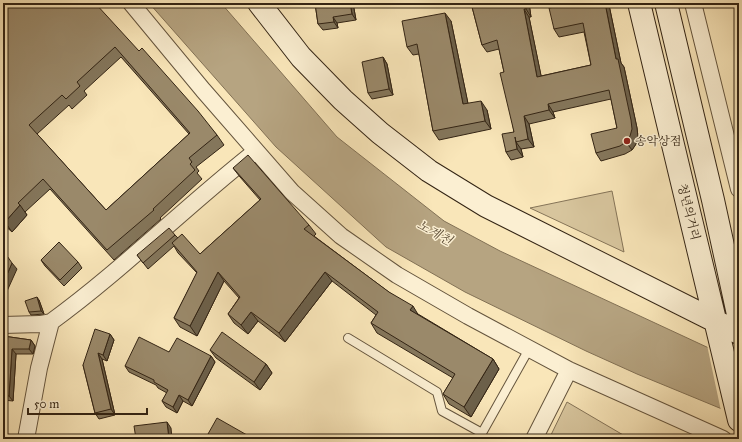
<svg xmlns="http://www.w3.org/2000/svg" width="742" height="442" font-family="'IM FELL Great Primer','Noto Serif KR',serif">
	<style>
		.green { fill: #d7c59d; stroke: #857458 }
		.water { fill: #b6a481; stroke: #827155 }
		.pier { fill: #f9e6b9 }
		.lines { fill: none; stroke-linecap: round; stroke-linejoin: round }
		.lane-casing { stroke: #64543d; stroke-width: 10 }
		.street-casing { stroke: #64543d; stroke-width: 18 }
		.secondary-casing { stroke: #332414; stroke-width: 24 }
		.lane { stroke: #fbefd2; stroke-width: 8 }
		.street { stroke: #fbefd2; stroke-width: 16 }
		.secondary { stroke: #fbefd2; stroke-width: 22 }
		.wall { fill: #84765b; stroke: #332414; fill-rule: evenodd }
		.shaded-wall { fill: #6c604a; stroke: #332414 }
		.building { fill: #9a896a; stroke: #332414; fill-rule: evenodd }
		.poi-dot { fill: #8f2418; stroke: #fbefd2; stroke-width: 1.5 }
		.labels { text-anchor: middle; stroke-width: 3; stroke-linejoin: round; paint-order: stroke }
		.poi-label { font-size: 12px; fill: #332414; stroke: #fbefd2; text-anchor: start }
		.street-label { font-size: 12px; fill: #332414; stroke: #fbefd2 }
		.water-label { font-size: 13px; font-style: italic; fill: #61513a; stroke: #fbefd2 }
	</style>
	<rect width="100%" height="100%" fill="#f9e6b9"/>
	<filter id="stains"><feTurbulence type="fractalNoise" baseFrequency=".005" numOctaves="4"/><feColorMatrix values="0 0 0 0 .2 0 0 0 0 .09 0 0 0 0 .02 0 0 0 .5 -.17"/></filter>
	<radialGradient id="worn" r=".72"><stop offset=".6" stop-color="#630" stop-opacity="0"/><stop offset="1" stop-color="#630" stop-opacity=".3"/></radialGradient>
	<path class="green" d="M612,191l12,61 -94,-44z
		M567,402l63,37h-81z"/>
	<path class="water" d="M149,3h72l116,134 107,84 56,30 239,111v54l-102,-42 -51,-23 -121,-59 -79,-45 -110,-100z"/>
	<path class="pier" d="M707,345l32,15v58l-18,-7z"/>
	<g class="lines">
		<defs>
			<path id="lane" d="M348,338l89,54 5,19 40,22 47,-84"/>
			<path id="street" d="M131,3l72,87 89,102 49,44 56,39 71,41 101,54 154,69
				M693,3l46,186
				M3,325l37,-1 11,-2
				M26,439l13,-71 12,-46c70,-51 132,-113 200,-167
				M534,439l35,-69"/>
			<path id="secondary" d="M259,3l42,54 42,43 37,33 49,38 57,35 253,127
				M639,3l100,417
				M666,3l47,197 26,119"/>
		</defs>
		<use href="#lane" class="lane-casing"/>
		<use href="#street" class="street-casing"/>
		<use href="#secondary" class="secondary-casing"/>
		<use href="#lane" class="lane"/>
		<use href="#street" class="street"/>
		<use href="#secondary" class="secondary"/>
	</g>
	<path class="wall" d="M315,3h38l3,17 -19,3 1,5 -15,2 -5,-6z
		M442,3h18l-16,3z
		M471,3h58l2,14h-2l12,59 50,-11 -7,-33 -25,5 -5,-8 7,-23v-3h47l1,2 12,58 3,4 13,61 1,9 -2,7 -4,6 -7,4 -24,7 -5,-8 21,-25 -6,-29 -58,13 2,6 -26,6 5,23 -13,2 2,8 -12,3 -5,-8 8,-20 -10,-60 -5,-23 -12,3 -5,-7z
		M3,4l136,47 78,84 7,10 -28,22 3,4 -2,2 5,6 -42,39 1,1 -47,41 -64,-71 -25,23 2,3 -15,17 -9,-8v-173l4,-4 -4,-4zM121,57l68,77 -83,76 -69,-76 32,-29 3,4 15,-14 -3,-4z
		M451,21l17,83 19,6 4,19 -52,11 -6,-9 -14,-77 -6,1 -6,-8z
		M383,57l4,7 6,31 -21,4 -4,-6z
		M233,168l76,57 7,9 -2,2 104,78 75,45 6,10 -28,48 -22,-13 -6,-10 10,-16 -76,-45 -6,-10 5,-8 -44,-34 -47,61 -27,-21 -10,13 -14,-11 -6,-9 11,-16 -15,-17 -27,55 -17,-9 -6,-9 23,-45 -19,-20 -4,-7 -26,23 -11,-14 38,-20 3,3 22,16 60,-54 -20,-23z
		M41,260l37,2 4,6 -18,18 -19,-20z
		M39,300l5,14 -13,1 -2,-3z
		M110,334l4,6 -7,21 -5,-2 13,56 -16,4 -4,-6 -12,-48z
		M3,336l28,4 4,6 -2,8h-17l-3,47 -10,-1z
		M210,350l56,14 6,9 -12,17 -44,-32z
		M169,352l42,4 4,6 -23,44 -9,-5 -6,12 -11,-6 -4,-6 5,-8 -9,-5 -2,-3 -27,-13 -4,-6z
		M208,434l46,5h-43z"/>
	<path class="shaded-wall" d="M350,3h3l3,17 -4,-6z
		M525,3h4l2,14 -5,-8z
		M605,3h3l1,2 12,58 3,4 13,61 1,9 -2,7 -4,6 -6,-8 -10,-83z
		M524,9l5,8 14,68 -6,-8z
		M445,13l6,8 19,92 -7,-9z
		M333,17l4,6 1,5 -4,-6z
		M383,57l4,7 6,31 -4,-6z
		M481,101l6,9 4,19 -6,-8z
		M548,104l5,8 2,6 -6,-8z
		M524,116l5,8 5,23 -6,-8z
		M516,142l5,7 2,8 -6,-8z
		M20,205l7,10 -15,17 -7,-10z
		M12,263l5,6 -14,31v-16z
		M218,272l6,9 -27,55 -7,-10z
		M325,272l7,9 -47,61 -6,-9z
		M37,297l2,3 5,14 -3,-3z
		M413,306l6,10 -9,-6z
		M251,312l7,9 -10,13 -7,-9z
		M110,334l4,6 -7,21 -4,-6z
		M31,340l4,6 -2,8 -4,-5z
		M12,349l4,5 -3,47 -4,-5z
		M98,353l4,6 13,56 -4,-6z
		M211,356l4,6 -23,44 -4,-6z
		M493,359l6,10 -28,48 -7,-10z
		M266,364l6,9 -12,17 -6,-8z
		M179,395l4,6 -6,12 -4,-6z
		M167,422l4,6 1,11h-3z"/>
	<path class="building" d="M4,3h91l44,48 3,-3 56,63 19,24 -28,23 3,4 -2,2 5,6 -42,39 1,1 -47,40 -64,-71 -25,24 2,2 -15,17 -2,-1v-170l5,-5 -5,-6v-36zM115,47l75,86 -84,77 -77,-85 33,-30 4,4 14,-13 -3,-4z
		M315,3h35l2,11 -19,3 1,5 -16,2z
		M471,3h54l1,6h-2l13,68 54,-12 -8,-42 -29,6 -5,-21 12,-2v-3h44l11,56h2l13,61 1,9 -2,7 -4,6 -6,4 -24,7 -5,-19 26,-6 -8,-38 -61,14 1,6 -25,6 4,23 -12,3 -1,-5 2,12 -11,3 -4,-18 12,-2 -14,-59 4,-1 -7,-32 -15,5z
		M445,13l18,91 18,-3 4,20 -52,10 -16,-87 -10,3 -5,-26z
		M383,57l6,32 -21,4 -6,-31z
		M248,155l61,70 -5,4 85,63 24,14 -3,4 83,49 -29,48 -21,-13 12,-20 -84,-51 7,-11 -53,-40 -46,61 -28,-21 -10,13 -13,-11 12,-17 -22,-25 -28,54 -16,-8 23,-46 -25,-29 10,-9 18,20 61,-55 -28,-31z
		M169,228l6,7 -32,28 -6,-8z
		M59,242l19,20 -18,18 -19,-20z
		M3,250l9,13 -9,21z
		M37,297l4,14 -12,1 -4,-11z
		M95,329l15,5 -7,21 -5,-2 13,56 -16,4 -12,-48z
		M222,332l44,32 -12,18 -44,-32z
		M3,336l28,4 -2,9h-17l-3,47 -6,-1z
		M139,337l30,15 8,-14 34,18 -23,44 -9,-5 -6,12 -11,-6 6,-11 -14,-8v-2l-29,-14z
		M217,418l37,21h-38l-8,-5z
		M167,422l2,17h-33l-2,-13z"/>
	<circle class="poi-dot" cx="627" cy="141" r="4"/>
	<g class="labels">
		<g class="poi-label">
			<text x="635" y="145">송악상점</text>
		</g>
		<g class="street-label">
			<text transform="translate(689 212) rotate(76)" y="4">청년의거리</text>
		</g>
		<g class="water-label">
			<text transform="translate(435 232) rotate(29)" y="5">노계천</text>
		</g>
	</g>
	<rect width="742" height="442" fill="none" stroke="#f9e6b9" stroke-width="16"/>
	<rect x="4" y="4" width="734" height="434" fill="none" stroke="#332414" stroke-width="2"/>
	<rect x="8" y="8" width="726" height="426" fill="none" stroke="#332414"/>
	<path d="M28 408v6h119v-6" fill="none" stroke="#332414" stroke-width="2"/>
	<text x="34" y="408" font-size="12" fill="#332414" stroke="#fbefd2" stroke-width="3" paint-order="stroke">50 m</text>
	<rect width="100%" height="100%" filter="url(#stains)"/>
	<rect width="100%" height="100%" fill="url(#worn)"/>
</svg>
